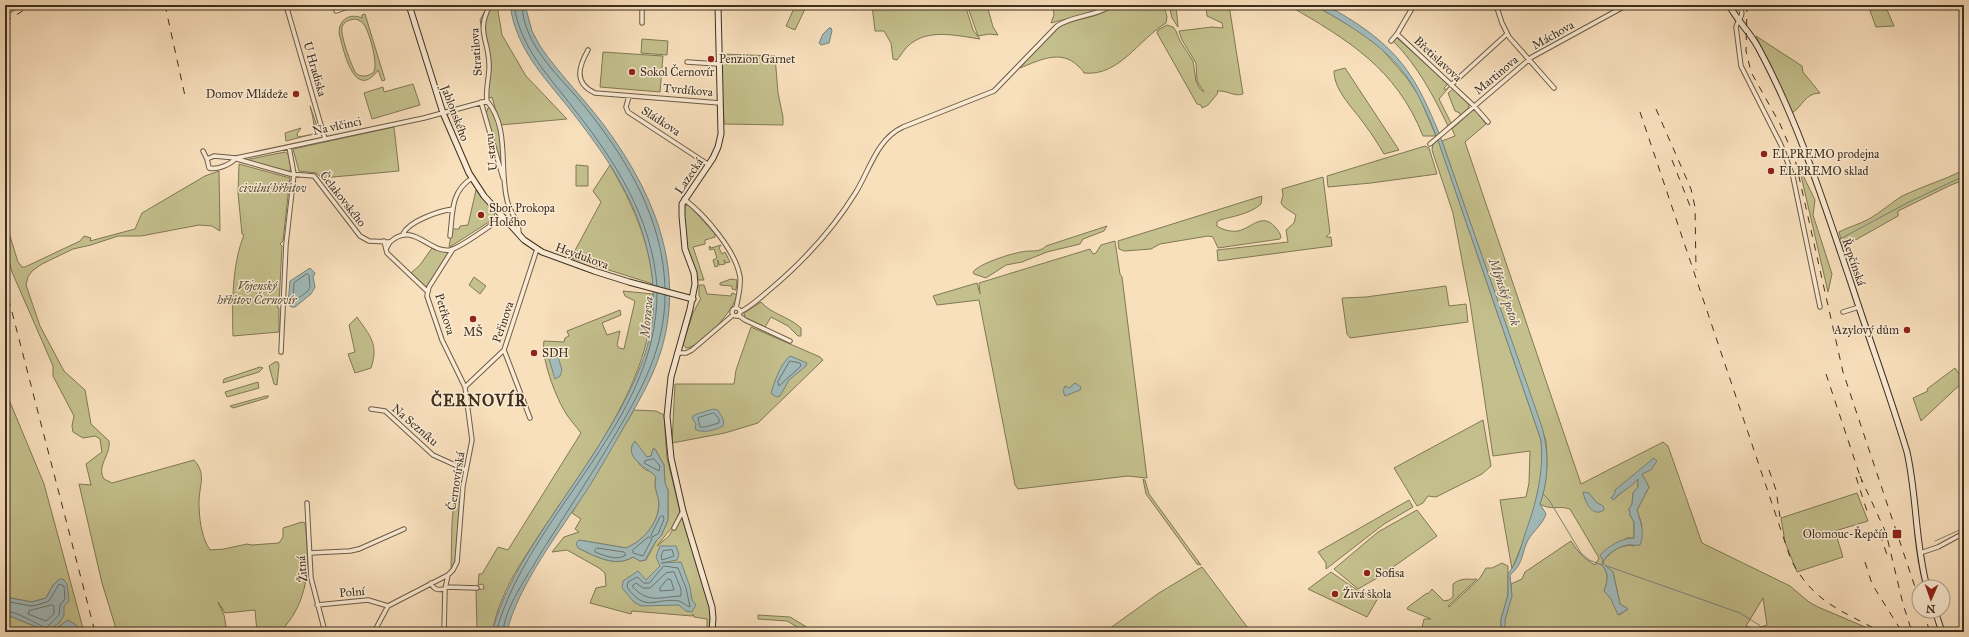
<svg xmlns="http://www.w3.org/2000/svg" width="1969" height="637" font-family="'IM FELL Great Primer',serif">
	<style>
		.green { fill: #c4c08d; stroke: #807856; fill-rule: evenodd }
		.water { fill: #a1bbbb; stroke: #79837d }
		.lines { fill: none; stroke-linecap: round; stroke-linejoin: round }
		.shore { stroke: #6f756e; stroke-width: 1 }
		.stream { stroke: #79837d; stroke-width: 1 }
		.street-casing { stroke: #6c5b47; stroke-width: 5.5 }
		.secondary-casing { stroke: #3d2f20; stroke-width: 7 }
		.street { stroke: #fbebd4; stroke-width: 3.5 }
		.secondary { stroke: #fbebd4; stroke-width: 5 }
		.rail { stroke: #3d2f20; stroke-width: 1; stroke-dasharray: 7 7; stroke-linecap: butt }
		.poi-dot { fill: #8f2418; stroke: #fbebd4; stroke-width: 1.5 }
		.labels { text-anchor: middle; stroke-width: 3; stroke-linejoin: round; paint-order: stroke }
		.street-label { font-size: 12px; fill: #3d2f20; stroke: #fbebd4 }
		.poi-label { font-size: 12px; fill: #3d2f20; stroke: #fbebd4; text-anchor: start }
		.park-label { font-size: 12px; font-style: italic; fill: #584c36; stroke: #fbebd4 }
		.water-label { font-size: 13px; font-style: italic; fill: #565247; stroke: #fbebd4 }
		.district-label { font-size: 16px; font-weight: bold; letter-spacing: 1px; fill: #3d2f20; stroke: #fbebd4 }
	</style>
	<rect width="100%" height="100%" fill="#f9e0bd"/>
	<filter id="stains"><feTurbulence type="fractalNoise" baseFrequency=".005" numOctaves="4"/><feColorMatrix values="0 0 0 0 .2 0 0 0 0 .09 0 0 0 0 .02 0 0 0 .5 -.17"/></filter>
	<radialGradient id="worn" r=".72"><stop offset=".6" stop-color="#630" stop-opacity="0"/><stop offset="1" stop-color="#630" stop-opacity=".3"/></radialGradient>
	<path class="green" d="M5,5h20l-12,6 -8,7z
		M488,5h9l5,30 24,41 41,43 -67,6 -8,-28 -3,1 -1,-3 1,-33 -9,-42z
		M872,5h93l8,25 7,9c-21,-3 -48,-10 -67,3 -7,4 -11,12 -16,18l-4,-1 -2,-16 -7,-12h-9z
		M967,5h20l6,22 5,8 -9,-1 -11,2z
		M1053,5h56l-9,5 -49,13 3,-8z
		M1115,5h49l3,12 -1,6c-27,16 -47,54 -82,50 -2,-4 -3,-4 -6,-7 -17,-17 -38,-6 -58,2 13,-15 28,-38 47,-45 19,-7 30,-4 48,-18z
		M1169,5h7l2,22 -6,-9z
		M1206,5h23l14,89c-9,3 -16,-4 -26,-3l1,2 -10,12 -6,3 -1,-3 -4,-1 -40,-71 1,-3 9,-5 6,2 3,4 4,10 13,20 3,20 4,8 4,3 -7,-11 -1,-18 -14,-23 -3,-9 33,-4 11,1 -1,-5 -15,-7z
		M1288,5h26l45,26 21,16 27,31 12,18 17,40h-13c-27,-68 -75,-96 -135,-131z
		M1868,5h17l9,21 -18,1z
		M795,6h5l5,3 -10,21 -9,-4z
		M365,14l20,66 -3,1 -4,-11c-24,33 -35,-22 -39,-37 0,-14 11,-20 23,-15v-3zM355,19c4,1 8,3 10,7 5,9 13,37 9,46 -7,5 -13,6 -19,0 -4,-8 -15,-37 -13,-45 2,-6 8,-7 13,-8z
		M1756,36l46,30 1,6 17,21c-15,0 -17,13 -28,20z
		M1396,37l51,46v2l-3,3 1,2 5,-4 -11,13 12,24 -3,3c-15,-31 -30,-60 -55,-85z
		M642,39l26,2 -1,14 -26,-2z
		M603,52l60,4 -3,36 -60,-5z
		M722,54l53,2 3,37 5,24v8l-59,-1 -3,-51z
		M1345,68l54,82 -15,4c-6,-10 -12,-20 -19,-29 -11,-16 -31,-34 -31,-54z
		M413,84l7,21 -48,14 -8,-26 19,-6 1,5z
		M1453,89l16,15 -1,5 -8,7v-3l-5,-2 -7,-18z
		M310,106l8,23 -1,4 -31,8 -1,-8 16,-5 -4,6 1,3 17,-3c-1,-10 -2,-18 -5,-28z
		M488,108h3c10,19 11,40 11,61l-16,-55z
		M1474,109l12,15 -21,18 116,342 82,-42 5,4 34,97 88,43 19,16 9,5 59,25h-372c-3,-16 8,-31 6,-48l11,-5 3,-7 46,-31c7,11 13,18 24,24l4,-7 -29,-49c-12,-4 -18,2 -30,-5 7,-21 8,-40 6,-63l-104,-300 13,-5 -3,-7zM1654,458l-12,16 7,13 -12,23 5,15 -7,21c-12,-3 -24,5 -31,14l22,-22h8v-16l-4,-7 -1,-6 3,-5 1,-11 5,-6v-9l-25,22 -2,-2zM1602,565l11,7 7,32 8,5 -9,6 -8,-17 -7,-7c4,-10 5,-18 -2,-26zM1763,598l4,27 -12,4 -9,-3z
		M394,127l5,44 -77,7 -6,-5 -17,-2 -6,-22z
		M1438,140l103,300c5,46 -12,88 -29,129l-12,-69 26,-3 3,-14 1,-32 -37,5 -23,-154 -17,-89 -21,-63 1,-6z
		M1425,146l4,2 8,26 -66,9 -43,4 -1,-11z
		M285,152l4,3 2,13 -2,4 -44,-12z
		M239,164l51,14 -7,63 -3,3 2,2 -3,58 -2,3 2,1v24l-46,4c-1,-32 -1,-72 11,-101l-2,-1 -4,-41z
		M576,165l12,1v20h-12z
		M610,165c22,38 39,75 43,119l-82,-26 30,-56 -8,-11z
		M1799,167l16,33 -2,15 19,59 -4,18z
		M1964,170v10l-13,5 -53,26v5l-55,31 -4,-15c9,-5 21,-8 30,-13 12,-7 22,-16 33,-23 21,-10 42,-16 62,-26z
		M219,171l1,60 -8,-5 -13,-1 -58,11h-23l-27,9 -18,4 -31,15 -10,7 -4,6 -2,8 14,41 24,45 21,19 6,34 18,17c2,14 -13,25 -5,38l8,4 82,-23c13,14 5,26 5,42 0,15 2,35 11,48l14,-1 23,-5 5,1 27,-2 4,-6v-9l19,-6 3,1c5,41 5,78 -25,109h-23l-2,-22 -30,3 -7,-11 6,13 3,17h-110l-15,-49 -23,-99 12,1 -5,-21 16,-12 -2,-13 -5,-3 -12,2 -10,-6 -1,-6 2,-10 -21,-40v-10l-41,-94 -7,-26v-26l13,42 4,5h3l55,-26 4,-5 7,2 -1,3 45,-12 7,-16 63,-37z
		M1323,177l7,56 -4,4h5l1,9 -114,15 -1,-11 71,-8 -2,-12 8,-7 2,-8 -12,-8 -3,-4 2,-8 -1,-6z
		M476,190l18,22 1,6 -42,27 -4,2 3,-18h7l1,-3 8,-1z
		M1262,196l-1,8c-11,10 -27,12 -41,16l-3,2v4c6,4 14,6 21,5 14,-3 24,-19 37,-4 3,3 5,6 6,10l-1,2 -62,9 -5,-11 -5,-1 -48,8 -9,5 -27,2 -5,-2 -1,-8z
		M685,205l5,1 25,28v3l-10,3v4l-12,3 11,33h-6l-11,-31 -3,-36z
		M1107,226l-3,5 -21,8 -3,5 -33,8 -25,10 -16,3 -20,13 -12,-4 -1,-2c6,-9 45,-21 56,-21 7,0 12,0 17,-5z
		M1115,241l5,33 2,3 25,201 -19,-2 -110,13 -3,-4 -36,-185 -42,5 -4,-9 44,-13 3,11 -1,-11 111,-34 3,5 3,-1 5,-8z
		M721,245l-2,3 3,6 3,-2 5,10 -4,1 -2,-3 1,4 -6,1 -1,-5v6l-3,1 -2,-7 4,-2 -3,-9 -4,1 -1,-3 1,-1 1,2z
		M432,248l15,4 2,3 -23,32 -15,-14 9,-8z
		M474,277l12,9 -6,8 -11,-9z
		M731,279l6,1 -1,10 -4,-1v-3l-12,-1v-2z
		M699,285h5l3,9 24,2 1,-3 5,2c-3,15 -35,52 -51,53l-3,-4 10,-31 8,-15 -2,-2z
		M1446,286l3,20 17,-2 2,18 -118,16 -3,-4 -5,-36 24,-1z
		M623,291l30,3c-1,88 -65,167 -112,238 -14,22 -30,44 -39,68 -5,10 -7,21 -10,32h-15l-1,-43h8l-1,-5 -5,1 1,-11h3l16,-27 10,3 73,-117c-5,-7 -13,-15 -17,-23 -9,-15 -23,-52 -20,-69l20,1 1,-4 4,-2 -2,-5 53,-21 1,5 -19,8 5,12 13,-4 -3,14 2,3 5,1 11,-48 -10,-5z
		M761,302c10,12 27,14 40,26v8h-3l-10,-10 -17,-9 -6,10 -20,-9 -1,-5z
		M357,317c13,19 22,27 14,51l-16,5 -7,-19 7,-2 -6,-27z
		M751,327l69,30 3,3 -65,63 -33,10 -53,10 3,-59h59l2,-14z
		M275,362h3l1,3 -2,20 -3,-1 -5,-18z
		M260,367l3,1 -4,4 -36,11 1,-4z
		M1955,368l9,13 -43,40 -8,-23 15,-7 -1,-2z
		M258,382l1,6 -32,9 -2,-5z
		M5,390l39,94 40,148h-4l-12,-12 -17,12h-6l15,-10 4,-16 -4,-27 -7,6 -7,13 -14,4 -27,-5z
		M266,396h3l-2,2 -34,10 -3,-2z
		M634,410l22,1 8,4 3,43 13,53 -7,15 -16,20 12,-10 12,-23 29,95v24h-3v-13l-13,-2 -1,-3 -1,2 -60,-5 -1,3 -41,-11 6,-15 10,-2 -1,-13 -6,-5 -32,-18 -15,2 12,-15 15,-5 -4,-3 6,-10 -9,-6zM632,445l10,6 5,6 4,-1 2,-7h2l9,16 1,19 3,6v30l-7,16 -5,5 -10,19 -6,1 -7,-4c-18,11 -38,-1 -55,-9l1,-8 47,8c17,-7 32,-24 33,-43 0,-11 -6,-15 -3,-28 -3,-5 -5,-5 -10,-7 -8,-5 -14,-16 -14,-25z
		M1483,420l8,46 -9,8 -46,23 -8,-1 -5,7 -6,3 -23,-38z
		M1143,479l2,1 4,14 52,71 -4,-1 -51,-70z
		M455,487l6,1 -6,74 -4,7 1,-46z
		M1857,493l11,28 -33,10 8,26 -46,15 -12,-30 -4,-24z
		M1409,500l4,7 -29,17 -58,45v-6l-8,-11z
		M1417,510l20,26 -58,41 -21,12 -24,-20 44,-37z
		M1502,563l6,3v29l-7,24v13h-80l3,-13h7l-24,-10 1,-2 19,-14 1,1 4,-5 12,12 5,-1 4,-3v-13c9,-7 14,-4 24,-5l-29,27 1,1 31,-29 6,-10h6z
		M1202,567l46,61 -5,4h-136l-1,-1 53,-38z
		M1331,572l26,18 21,8 -11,19 -59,-28z
		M5,614l34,14v2l-7,2h-27z
		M758,615l32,2 25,15h-9l-19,-11 -29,-2z"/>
	<path class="water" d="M510,5h15l7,26 8,15c21,31 49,57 71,89 45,64 74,137 50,216 -9,29 -25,55 -40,81 -11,19 -22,39 -34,58 -26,39 -70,97 -80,142h-15c12,-42 32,-74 56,-110 35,-53 89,-125 102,-187 9,-43 0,-88 -17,-128 -16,-36 -40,-68 -64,-99 -26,-32 -53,-60 -59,-103z
		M1314,5c15,0 26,8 39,16 49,32 64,59 86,112l103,294c7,27 7,51 -2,77l6,10c-3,10 -12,16 -18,26 -7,14 -4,23 -18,35l2,21 -7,24v12h-4v-13l7,-24v-21c9,-11 13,-27 17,-40 11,-31 19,-60 16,-94l-103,-300c-6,-15 -12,-29 -19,-43 -22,-45 -63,-68 -105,-92z
		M829,28h2l1,3 -3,12 -8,2 -2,-2 4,-9z
		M310,268l5,5 -2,4 2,10 -4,7 -16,13h-4l-3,-3 2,-23z
		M790,356l17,7 -1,3 -17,14 -9,16 -4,1 -5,-4c4,-13 9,-28 19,-37z
		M558,357l4,13 -2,6 -5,3 -6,-20z
		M1075,383l6,4 -1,3 -15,6 -2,-5 2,-5 4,2z
		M713,409l5,1c3,7 7,8 5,16 -8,4 -20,8 -28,3l1,-5 -4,-6 2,-3z
		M635,441l12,16 4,-1 2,-7h2l9,16 1,18 3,7v30l-7,16 -5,5 -11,19 -5,1 -7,-4c-18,11 -38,-1 -55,-9l-2,-5 3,-3 47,8c17,-7 32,-24 33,-43 0,-11 -6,-16 -3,-28 -5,-8 -35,-19 -21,-36z
		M1654,458l3,3 -6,9 -9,4 7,13 -12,23c4,13 8,23 3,35 -5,1 -9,-1 -13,0 -9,2 -21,9 -24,18l10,9 7,32 8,5 -10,6 -7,-16 -7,-8c4,-10 5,-18 -2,-26l1,-5 -3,-5c9,-9 21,-17 34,-17v-16l-4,-7 -1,-6 3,-5 1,-11 5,-6v-8c-7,9 -17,12 -25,21l-2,-2 4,-5v-3z
		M1583,492l6,1 7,9 7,4 1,4c-12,8 -19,-8 -21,-18z
		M660,546h16l3,8 -2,6 -16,3 20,-1 9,25 2,13 4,5 -4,7 -6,-1 -7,-6 -38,1 -7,-4 -12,-14 1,-7 15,-10 8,9 14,-14 -4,-9z
		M60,579h3l4,5 2,17 -5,5v9l-4,7 -11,8 1,2 -1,-2 -17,2 5,-1 2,-3 -34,-14v-17l27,5 14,-4 7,-13z
		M68,620l8,5 4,7h-29z"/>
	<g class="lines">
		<path class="shore" d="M514,5c6,43 35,71 60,104 41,52 78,109 83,177
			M522,5c2,43 39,72 64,103 42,53 77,111 79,180
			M307,274l2,1 1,12 -2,4 -15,11 1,-19z
			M790,361l10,2 1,3 -22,20 -1,-4z
			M714,413l5,6v4l-14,4h-5l-2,-9z
			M654,459l6,7 -1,5 -15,-8 1,-2z
			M663,516l1,3 -6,15 -6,3 -1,-2 9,-18z
			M649,537l3,2 -9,17 -10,-3v-3z
			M597,548l27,4 2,3c-9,6 -21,1 -31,-3v-2z
			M672,550l2,6 -12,4 -1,-4 2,-5z
			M664,566l14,2 8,20 4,19c-4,-1 -7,-5 -11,-6 -24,-4 -33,13 -52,-14l1,-5 9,-5 7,6h5z
			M674,572l7,17v7c-22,1 -33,8 -49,-10l4,-3 7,5h7l16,-15z
			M668,579l3,1 3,10 -14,1v-3z
			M5,601l26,5 6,-1 12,-4 10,-17 5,2 1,13 -5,6 -1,10 -13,13c-12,-5 -27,-16 -41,-17
			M52,605l2,1v8l-8,7 -18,-7 1,-3z
			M496,632c33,-119 161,-208 161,-339
			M503,632c2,-25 24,-55 36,-76 25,-40 52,-80 76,-121 26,-44 50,-87 50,-140"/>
		<path class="stream" d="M1840,239l67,-36 57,-27
			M1543,494l6,6 32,53 8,7 13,5
			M1935,541l29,-13
			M1607,566l133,47 19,12 6,7"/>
		<defs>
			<path id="street" d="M286,5l39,134
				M1496,5l6,18 7,14 45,51
				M1734,5l6,2c5,9 -2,12 -4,20l5,39 40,79 12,32 27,130
				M336,11l18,-6
				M642,23v-18
				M1397,34l77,72 14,16
				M1391,41l6,-7 17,-29
				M588,50c-9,16 -15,33 7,43l125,10
				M687,62l31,2
				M1451,85l56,-51
				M629,96l-3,11 2,5 81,53
				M487,101c23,27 12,66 20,99 2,11 13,22 12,34
				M487,101c-2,-13 3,-25 2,-38 -1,-25 -13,-31 1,-58
				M481,102l22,76
				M1430,144l102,-87 95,-52
				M203,151l4,8
				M236,158c-6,7 -19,12 -27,10l-2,-9 7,-3 22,2 188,-40 63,-17
				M237,159l53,15 24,2 46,60 9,5 21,1 -4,7
				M684,199c21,16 52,52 56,78 1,11 -2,21 -4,31
				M403,234c6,-13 36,-23 50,-25
				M450,236c3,-23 0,-44 22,-58
				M384,241l3,12 40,38
				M390,242c24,-21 38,11 60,8 11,-2 42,-26 53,-33
				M732 312a4 4 0 1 1 8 0a4 4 0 1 1-8 0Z
				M740,312c10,-5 19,-13 27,-20 35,-29 65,-61 89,-100 14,-23 21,-53 47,-65l91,-36 63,-65c16,-11 38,-9 55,-21
				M1843,312l16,-5
				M738,315l7,5 45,21
				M504,350l26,68
				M281,352l5,-108 8,-70 -5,-27
				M677,353h9l6,-3 41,-35
				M465,387l39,-37 33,-101
				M371,409l14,2 48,44 33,15
				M307,503l4,75 14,54
				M674,528l9,-17
				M310,553l40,-2 9,-2 45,-20
				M1920,553l18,-6 26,-14
				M431,583c3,7 6,7 14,6
				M446,587l31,1
				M317,605l51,-5 20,6
				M374,632l14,-26 60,-31 5,-5 4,-8 6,-76 9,-46 -7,-53 -23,-47 -15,-44 2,-9 24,-38
				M444,632l1,-43 3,-14"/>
			<path id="secondary" d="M409,5l34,108 26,60 15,23 40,44 18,12 52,19 35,11 64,17
				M1729,5c9,17 22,28 30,44 40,74 65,155 92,234 18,56 39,112 56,169 10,44 8,91 20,135
				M1935,611l7,21
				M712,632l1,-14 -1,-11 -29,-96 -12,-53 -4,-42 4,-39 19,-68 5,-25 -1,-11 -9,-24 -3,-33v-12l31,-46 5,-11 3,-13 -3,-129"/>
		</defs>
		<use href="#street" class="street-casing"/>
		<use href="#secondary" class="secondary-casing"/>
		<use href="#street" class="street"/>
		<use href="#secondary" class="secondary"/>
		<path class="rail" d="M165,5l20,91
			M1747,5l-1,46 5,21 29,52 15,35 48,213 76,227
			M5,22l27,-17
			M1656,109l35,80 4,18 1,63
			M1640,112l151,448c23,43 50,50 90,72
			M1672,160l18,46
			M5,285l90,347
			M1826,374l36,108
			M1769,470l7,20 4,27
			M1860,476l26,57 17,71 9,28
			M1856,477l11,34
			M1880,534l8,24
			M1865,562l7,22 30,48
			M1923,611l7,21"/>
	</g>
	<g class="poi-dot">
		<circle cx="711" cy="59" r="4"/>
		<circle cx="632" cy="72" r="4"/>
		<circle cx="296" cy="94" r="4"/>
		<circle cx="1764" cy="154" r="4"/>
		<circle cx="1771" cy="171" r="4"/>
		<circle cx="481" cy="215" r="4"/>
		<circle cx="473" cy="319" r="4"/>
		<circle cx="1907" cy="330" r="4"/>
		<circle cx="534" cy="353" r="4"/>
		<rect x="1892" y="529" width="10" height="10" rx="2"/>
		<circle cx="1367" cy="573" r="4"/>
		<circle cx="1335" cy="594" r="4"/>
	</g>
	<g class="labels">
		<g class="street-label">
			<text transform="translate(1553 35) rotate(-29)" y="4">Máchova</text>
			<text transform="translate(476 52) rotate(-94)" y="4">Stratilova</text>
			<text transform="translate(1438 59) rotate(43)" y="4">Břetislavova</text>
			<text transform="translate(315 69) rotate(74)" y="4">U Hradiska</text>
			<text transform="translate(1496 75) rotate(-40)" y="4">Martinova</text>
			<text transform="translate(688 90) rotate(5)" y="4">Tvrdíkova</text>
			<text transform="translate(455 113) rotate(69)" y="4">Jablonského</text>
			<text transform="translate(661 121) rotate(33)" y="4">Sládkova</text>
			<text transform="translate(337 126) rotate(-12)" y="4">Na vlčinci</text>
			<text transform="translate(491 152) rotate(-96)" y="4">U stavu</text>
			<text transform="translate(689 176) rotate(-56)" y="4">Lazecká</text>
			<text transform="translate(343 199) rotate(52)" y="4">Čelakovského</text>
			<text transform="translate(582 256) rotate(20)" y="4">Heydukova</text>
			<text transform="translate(1854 262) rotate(71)" y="4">Řepčínská</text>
			<text transform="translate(445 314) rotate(73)" y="4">Petřkova</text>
			<text transform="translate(503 322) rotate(-71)" y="4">Peřinova</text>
			<text transform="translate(415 425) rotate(41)" y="4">Na Sezníku</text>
			<text transform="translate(456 481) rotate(-81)" y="4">Černovírská</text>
			<text transform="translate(302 569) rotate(-95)" y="4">Žitná</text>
			<text transform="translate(352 592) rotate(-5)" y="4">Polní</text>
		</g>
		<g class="poi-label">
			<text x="719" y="63">Penzion Garnet</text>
			<text x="640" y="76">Sokol Černovír</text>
			<text x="288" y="98" text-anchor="end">Domov Mládeže</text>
			<text x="1772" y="158">ELPREMO prodejna</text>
			<text x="1779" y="175">ELPREMO sklad</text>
			<text x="489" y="212">Sbor Prokopa<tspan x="489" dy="14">Holého</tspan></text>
			<text x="1899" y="334" text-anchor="end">Azylový dům</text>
			<text x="473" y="336" text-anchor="middle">MŠ</text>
			<text x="542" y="357">SDH</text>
			<text x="1888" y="538" text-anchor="end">Olomouc-Řepčín</text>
			<text x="1375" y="577">Sofisa</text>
			<text x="1343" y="598">Živá škola</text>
		</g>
		<g class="park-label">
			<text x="273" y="192">civilní hřbitov</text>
			<text x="257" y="290">Vojenský<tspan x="257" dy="14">hřbitov Černovír</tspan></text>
		</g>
		<g class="water-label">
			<text transform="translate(1505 292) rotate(71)" y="5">Mlýnský potok</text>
			<text transform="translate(646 317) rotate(-85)" y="5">Morava</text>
		</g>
		<g class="district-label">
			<text x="479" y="406">ČERNOVÍR</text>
		</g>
	</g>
	<rect width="1969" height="637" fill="none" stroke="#f9e0bd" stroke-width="20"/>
	<rect x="6" y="6" width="1957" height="625" fill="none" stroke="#3d2f20" stroke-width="2"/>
	<rect x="10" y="10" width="1949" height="617" fill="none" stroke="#3d2f20"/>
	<g transform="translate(1931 599) rotate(182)"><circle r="19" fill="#fbebd4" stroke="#afa08c"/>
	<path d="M0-3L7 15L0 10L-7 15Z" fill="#8f2418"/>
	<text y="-6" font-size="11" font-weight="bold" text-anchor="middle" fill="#3d2f20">N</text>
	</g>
	<rect width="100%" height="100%" filter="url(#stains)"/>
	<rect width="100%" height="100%" fill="url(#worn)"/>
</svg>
